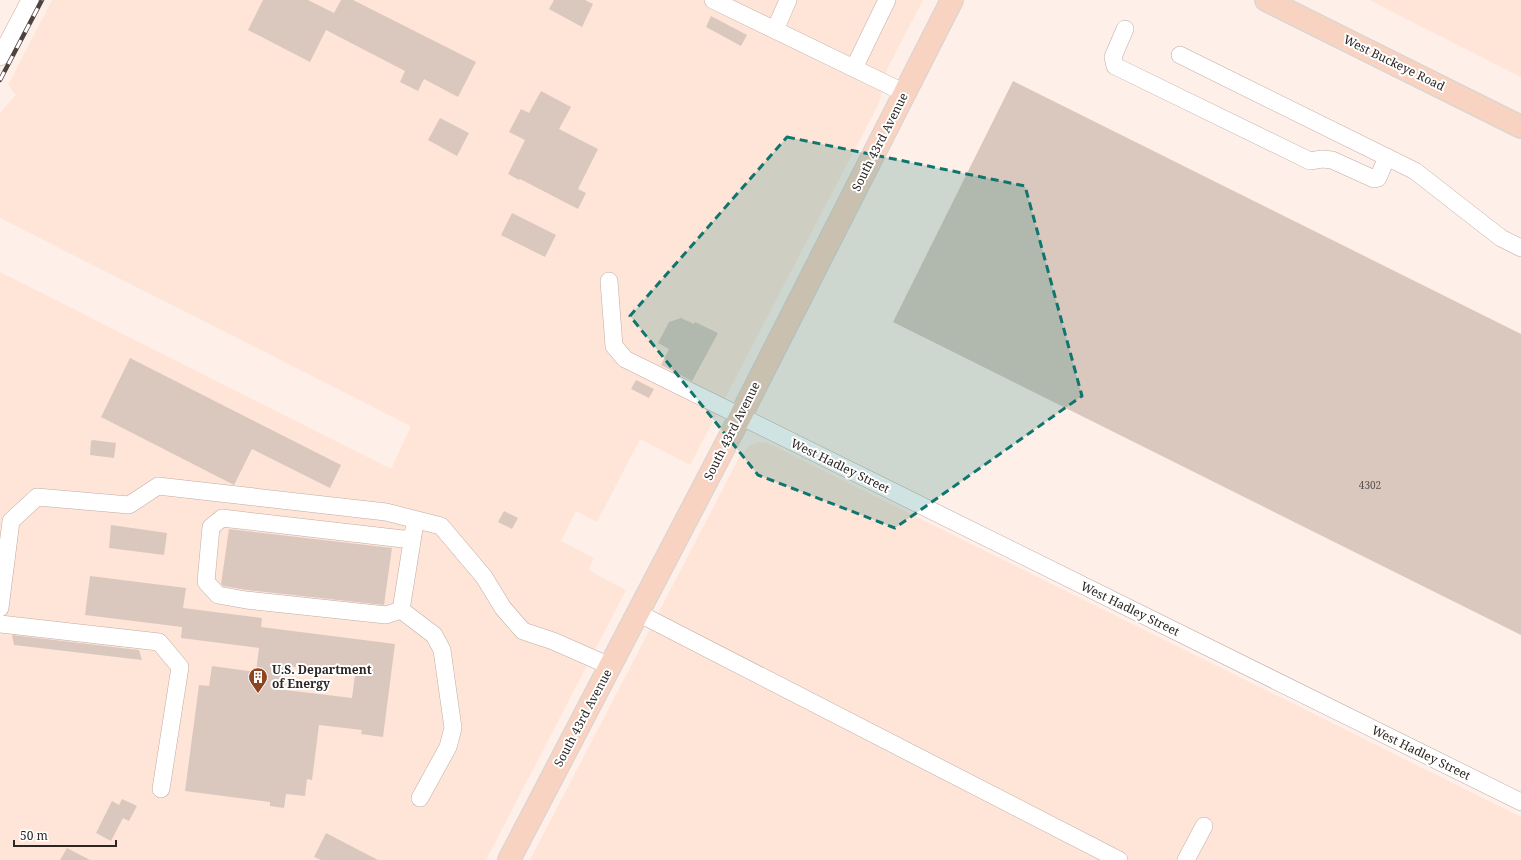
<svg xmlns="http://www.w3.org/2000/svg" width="1521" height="860" font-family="'Noto Serif',serif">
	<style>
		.built { fill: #ffe4d8 }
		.building { fill: #dac8bf; fill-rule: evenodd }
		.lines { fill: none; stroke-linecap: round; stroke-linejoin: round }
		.minor-casing { stroke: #bfada5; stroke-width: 18 }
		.major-casing { stroke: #d5d4d3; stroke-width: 24 }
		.minor { stroke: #fff; stroke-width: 17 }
		.major { stroke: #f8d3c1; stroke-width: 22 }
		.rail-casing { stroke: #4d4441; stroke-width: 4.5 }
		.rail { stroke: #fff; stroke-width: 3; stroke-dasharray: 9; stroke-linecap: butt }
		.marked { fill: #0f766e; fill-opacity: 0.2; stroke: #0f766e; stroke-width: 3; stroke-dasharray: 8 5; stroke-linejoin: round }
		.labels { text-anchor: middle; stroke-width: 4; stroke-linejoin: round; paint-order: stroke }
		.number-label { font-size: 10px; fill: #584e4a }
		.street-label { font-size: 12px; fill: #2d2623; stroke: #fff }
		.poi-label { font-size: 12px; font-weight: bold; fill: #2d2623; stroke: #fff; text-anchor: start }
	</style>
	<rect width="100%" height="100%" fill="#feefe8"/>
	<path class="built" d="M52,0h871l-35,67 -9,36 -189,362 -50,-26 -43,83 -21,-11 -15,30 33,17 -6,12 38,20 -140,270h-486v-588l391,197 20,-43 -411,-208v-105l16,-18 -8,-10z
		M1369,0h152v77z
		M760,442l8,1 753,374v43h-991l210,-404 10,-11z"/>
	<path class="building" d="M263,0h45l26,13 7,-13h12l123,62 -18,35 -34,-18 -6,12 -18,-9 5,-11 -79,-41 -16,32 -62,-32z
		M554,0h31l8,4 -11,23 -33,-18z
		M711,16l36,19 -6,11 -35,-19z
		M1013,81l508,253v301l-628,-313z
		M541,91l30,16 -12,22 39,20 -20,40 8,4 -8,16 -58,-30 -1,1 -11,-6 17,-34 -16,-8 12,-23 8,4z
		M440,118l29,15 -12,23 -29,-16z
		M512,213l44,22 -11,22 -44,-22z
		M681,318l13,6 1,-2 23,11 -26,48 -31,-16 8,-16 -11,-6 11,-21z
		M130,358l211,107 -11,23 -78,-39 -18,36 -133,-68z
		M636,380l18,9 -5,9 -18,-9z
		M93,440l23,3 -2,15 -24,-3 1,-14z
		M504,511l14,7 -6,11 -14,-7z
		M111,525l56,8 -3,22 -55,-7z
		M229,529l163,19 -8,57 -137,-15 -24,-4 -2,-2z
		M90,576l96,12 -3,20 79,10 -1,9 134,17 -12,93 -22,-3 1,-4 -43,-5 -7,55 -5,-1 -2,17 -19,-2 -2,14 -14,-2v-4l-85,-11 14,-106 10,1 3,-20 44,6 3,-24 -78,-10 1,-11 -97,-12zM287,666l68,9 -3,23 -67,-8z
		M12,635l127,15 3,10 -128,-15z
		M122,799l15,7 -8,15 -6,-3 -12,23 -15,-8 16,-32 7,4z
		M326,833l52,27h-57l-7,-3z
		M67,848l23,12h-30z"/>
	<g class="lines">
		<defs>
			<path id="minor" d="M713,0l192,93
				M1125,29l-12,28 2,9 195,95 12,-2 10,1 42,19 4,-1 9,-21
				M775,30l13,-30
				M1180,55l235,116 86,67 20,10
				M0,57l30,-57
				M854,68l33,-68
				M609,281l5,65 11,13 896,443
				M414,529l-13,81 33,25 8,15 11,78 -5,19 -28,51
				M0,608l11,-87 26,-24 92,8 29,-19 228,26 55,14 43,51 19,31 20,23 30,10 57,25
				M401,610l-15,5 -140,-15 -28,-5 -12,-13 5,-55 11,-9 190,22
				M638,613l481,247
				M0,624l159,18 21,25 -19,122
				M1186,860l18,-34"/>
			<path id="major" d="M1266,0l255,127
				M509,860l231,-443 212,-417"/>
		</defs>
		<use href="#minor" class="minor-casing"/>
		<use href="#major" class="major-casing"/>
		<use href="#minor" class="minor"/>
		<use href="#major" class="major"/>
		<defs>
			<path id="rail" d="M0,80l42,-80"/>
		</defs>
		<use href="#rail" class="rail-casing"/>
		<use href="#rail" class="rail"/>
	</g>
	<path class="marked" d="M787,137l238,49 57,210 -187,132 -137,-53 -128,-159z"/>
	<defs>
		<symbol id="building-pin" viewBox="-11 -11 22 30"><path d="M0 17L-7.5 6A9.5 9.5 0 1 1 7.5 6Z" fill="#8d4621" stroke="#fff"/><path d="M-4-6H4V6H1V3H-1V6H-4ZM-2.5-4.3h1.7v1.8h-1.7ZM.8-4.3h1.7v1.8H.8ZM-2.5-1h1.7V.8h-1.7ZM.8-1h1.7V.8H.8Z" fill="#fff"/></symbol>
	</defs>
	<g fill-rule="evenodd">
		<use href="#building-pin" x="247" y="666" width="22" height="30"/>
	</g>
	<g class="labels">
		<g class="number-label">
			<text x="1370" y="489">4302</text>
		</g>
		<g class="street-label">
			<text transform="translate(1394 63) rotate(26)" y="4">West Buckeye Road</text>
			<text transform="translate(880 142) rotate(-63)" y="4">South 43rd Avenue</text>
			<text transform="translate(732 431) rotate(-63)" y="4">South 43rd Avenue</text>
			<text transform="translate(840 466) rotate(26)" y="4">West Hadley Street</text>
			<text transform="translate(1130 609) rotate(26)" y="4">West Hadley Street</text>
			<text transform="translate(583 718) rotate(-62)" y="4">South 43rd Avenue</text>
			<text transform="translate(1421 753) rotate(26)" y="4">West Hadley Street</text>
		</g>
		<g class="poi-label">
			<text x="272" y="674">U.S. Department<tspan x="272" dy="14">of Energy</tspan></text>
		</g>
	</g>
	<path d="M14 840v6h102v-6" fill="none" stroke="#2d2623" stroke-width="2"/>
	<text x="20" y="840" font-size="12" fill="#2d2623" stroke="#ffffff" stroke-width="3" paint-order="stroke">50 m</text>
</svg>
